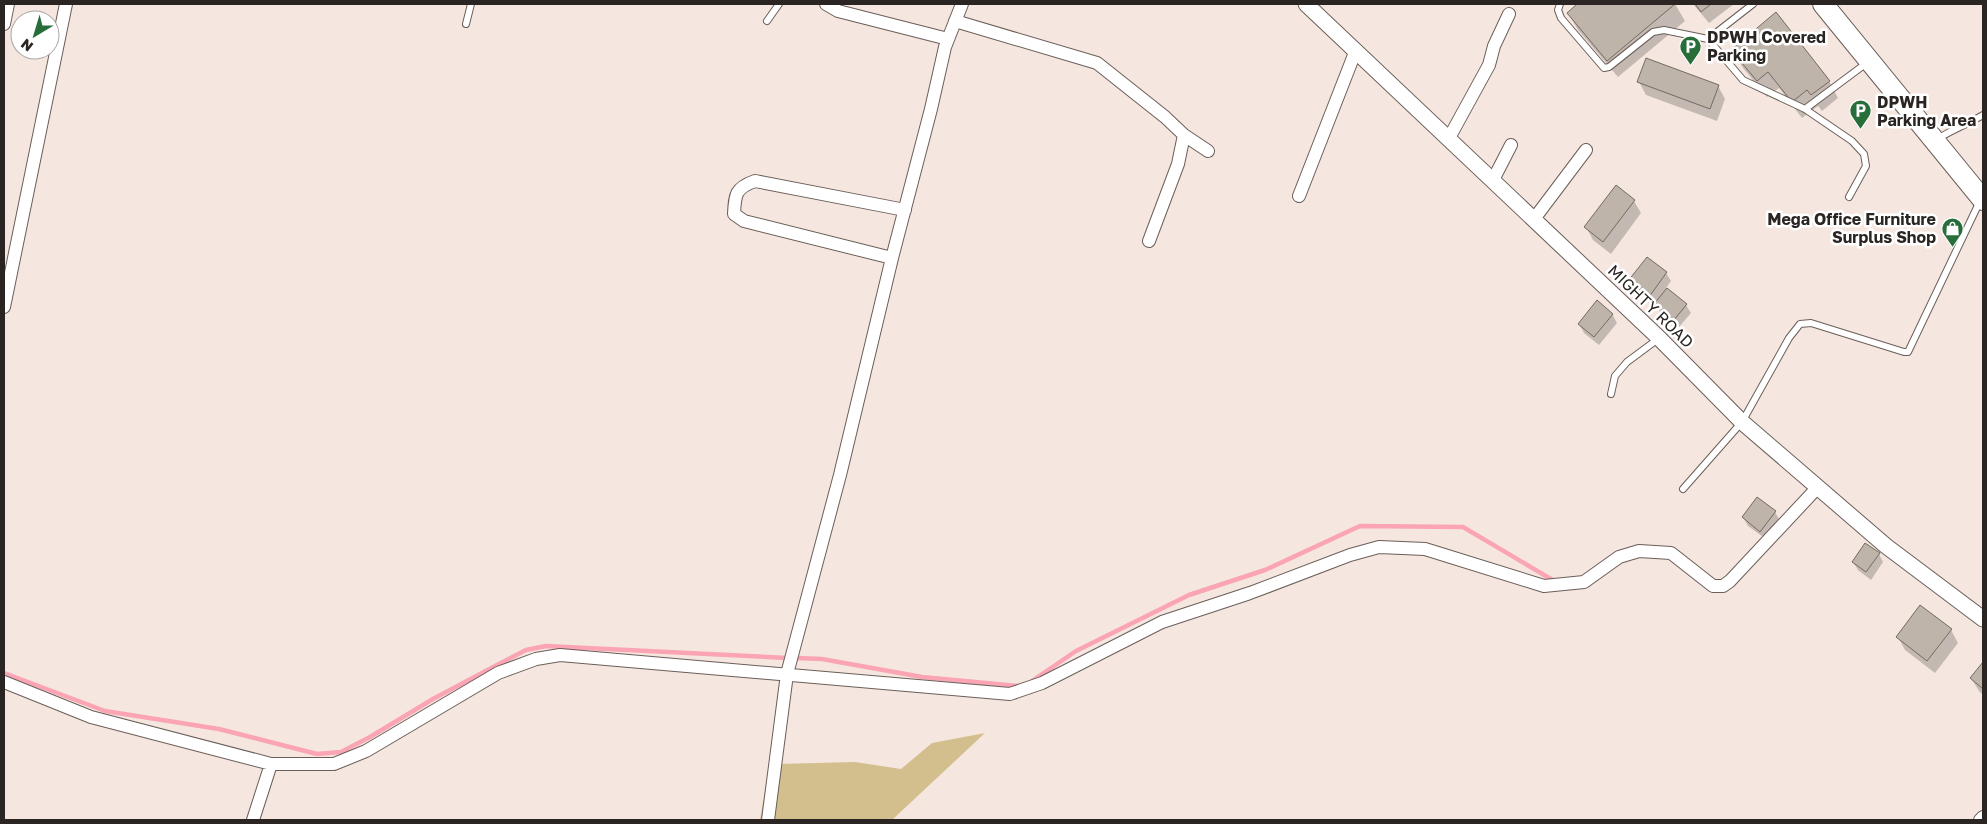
<svg xmlns="http://www.w3.org/2000/svg" width="1987" height="824" font-family="'Golos Text',sans-serif">
	<style>
		.green { fill: #d3bf8e }
		.shadow { fill: #0003 }
		.lines { fill: none; stroke-linecap: round; stroke-linejoin: round }
		.stream { stroke: #faa4b4; stroke-width: 4.5 }
		.building { fill: #beb4aa; stroke: #736a61 }
		.service-casing { stroke: #6b5e59; stroke-width: 8 }
		.minor-casing { stroke: #6b5e59; stroke-width: 14 }
		.tertiary-casing { stroke: #6b5e59; stroke-width: 17 }
		.trunk-casing { stroke: #6b5e59; stroke-width: 22 }
		.service { stroke: #fff; stroke-width: 6 }
		.minor { stroke: #fff; stroke-width: 12 }
		.tertiary { stroke: #fff; stroke-width: 15 }
		.trunk { stroke: #fff; stroke-width: 20 }
		.labels { text-anchor: middle; stroke-width: 5; stroke-linejoin: round; paint-order: stroke }
		.poi-label { font-size: 16px; font-weight: bold; fill: #2a2522; stroke: #fff; text-anchor: start }
		.street-label { font-size: 16px; fill: #2a2522; stroke: #fff }
	</style>
	<rect width="100%" height="100%" fill="#f5e7e0"/>
	<path class="green" d="M985,733l-93,87h-132l10,-58 7,2 78,-2 46,7 31,-26z"/>
	<path class="shadow" d="M1579,4h96l10,17 -67,56 -40,-47 -10,-17z
		M1693,4h41l-25,19z
		M1733,51l96,30 9,17 -16,13 -4,-5 -16,12 -23,-30 -12,9 -24,-29z
		M1639,82l79,4 7,13 -8,22 -71,-26z
		M1634,201l7,12 -30,41 -18,-14 -7,-13z
		M1666,273l5,8 -5,7 20,17 5,8 -12,14 -19,-15 -5,-9 -1,1 -19,-14 -5,-8z
		M1612,314l5,9 -18,22 -15,-12 -5,-9z
		M1775,512l5,9 -14,18 -18,-13 -5,-9z
		M1879,554l4,8 -12,18 -13,-10 -5,-8z
		M1951,630l7,13 -23,30 -30,-23 -7,-13z
		M1983,664v31l-4,-4 -8,-13z"/>
	<g class="lines">
		<path class="stream" d="M797,658l25,1 100,18 97,9
			M4,673l101,38 114,18 98,25 24,-2 29,-15 63,-38 64,-34 29,-15 20,-4 241,12
			M1032,681l44,-30 113,-56 76,-25 95,-44 103,1 93,55"/>
	</g>
	<path class="building" d="M1577,4h98l-68,57 -40,-48z
		M1695,4h16l-10,8z
		M1776,12l54,69 -19,14 -4,-5 -15,12 -24,-30 -11,9 -26,-31z
		M1646,58l73,27 -9,24 -73,-27z
		M1616,185l19,15 -32,42 -19,-15z
		M1647,257l20,15 -18,25 -21,-16z
		M1667,288l20,16 -13,16 -20,-16z
		M1597,300l16,14 -19,23 -16,-13z
		M1757,497l19,14 -16,21 -18,-15z
		M1865,543l15,10 -14,19 -14,-10z
		M1920,605l32,24 -25,32 -31,-24z
		M1983,662v27l-13,-11z"/>
	<g class="lines">
		<defs>
			<path id="service" d="M1560,4l-2,6 3,8 43,50 5,-1 44,-35 11,-2 44,9 35,41 62,29 47,32 12,13 2,12 -17,31
				M767,21l12,-17
				M466,24l5,-20
				M1708,39l45,-35
				M1805,109l63,-47
				M1936,140c15,-10 32,-16 47,-25
				M1611,394l4,-18 12,-14 31,-23
				M1683,489l59,-67 47,-84 11,-14 11,-1 93,29h4l72,-151"/>
			<path id="minor" d="M826,4l12,7 110,28
				M955,21l142,42 68,54 19,18 -6,29 -29,77
				M4,24l4,-20
				M1184,135l24,16
				M1449,138l40,-73 5,-19 15,-32
				M1493,180l18,-35
				M1299,196l57,-146
				M1534,219l52,-69
				M892,258l-148,-37 -10,-7c1,-19 1,-26 21,-33l150,29
				M4,307l62,-303
				M4,682l87,35 180,47h63l32,-13 132,-78 38,-14 24,-4 450,39 32,-11 120,-61 88,-29 100,-38 29,-8 46,2 119,37 40,-4 35,-25 20,-6 32,2 42,33h10l7,-5 88,-94
				M253,820l18,-56
				M768,820l19,-146 53,-199 52,-217 39,-149 14,-62 17,-43
				M1980,820l3,-3"/>
			<path id="tertiary" d="M1306,4l353,334 83,84 144,124 97,73"/>
			<path id="trunk" d="M1823,4l160,196"/>
		</defs>
		<use href="#service" class="service-casing"/>
		<use href="#minor" class="minor-casing"/>
		<use href="#tertiary" class="tertiary-casing"/>
		<use href="#trunk" class="trunk-casing"/>
		<use href="#service" class="service"/>
		<use href="#minor" class="minor"/>
		<use href="#tertiary" class="tertiary"/>
		<use href="#trunk" class="trunk"/>
	</g>
	<defs>
		<symbol id="parking-pin" viewBox="-11 -11 22 30"><path d="M0 17L-7.5 6A9.5 9.5 0 1 1 7.5 6Z" fill="#276e3a" stroke="#fff"/><path d="M-3.5-5.5H1a3.5 3.5 0 0 1 0 7H-1V5.5H-3.5ZM-1-3.4V-.6H.8a1.4 1.4 0 0 0 0-2.8Z" fill="#fff"/></symbol>
		<symbol id="shop-pin" viewBox="-11 -11 22 30"><path d="M0 17L-7.5 6A9.5 9.5 0 1 1 7.5 6Z" fill="#276e3a" stroke="#fff"/><path d="M-5-2.5h2.3a2.7 3.5 0 0 1 5.4 0H5L5.5 6h-11ZM-1.5-2.5h3a1.5 2.3 0 0 0-3 0Z" fill="#fff"/></symbol>
	</defs>
	<g fill-rule="evenodd">
		<use href="#parking-pin" x="1678" y="34" width="25" height="34"/>
		<use href="#parking-pin" x="1848" y="98" width="25" height="34"/>
		<use href="#shop-pin" x="1940" y="216" width="25" height="34"/>
	</g>
	<g class="labels">
		<g class="poi-label">
			<text x="1707" y="43">DPWH Covered<tspan x="1707" dy="18">Parking</tspan></text>
			<text x="1877" y="108">DPWH<tspan x="1877" dy="18">Parking Area</tspan></text>
			<text x="1936" y="225" text-anchor="end">Mega Office Furniture<tspan x="1936" dy="18">Surplus Shop</tspan></text>
		</g>
		<g class="street-label">
			<text transform="translate(1651 306) rotate(44)" y="6">MIGHTY ROAD</text>
		</g>
	</g>
	<rect width="1987" height="824" fill="none" stroke="#2a2522" stroke-width="10"/>
	<g transform="translate(35 35) rotate(218)"><circle r="24" fill="#ffffff" stroke="#aaa8a7"/>
	<path d="M0-4L9 19L0 12L-9 19Z" fill="#276e3a"/>
	<text y="-8" font-size="14" font-weight="bold" text-anchor="middle" fill="#2a2522">N</text>
	</g>
</svg>
